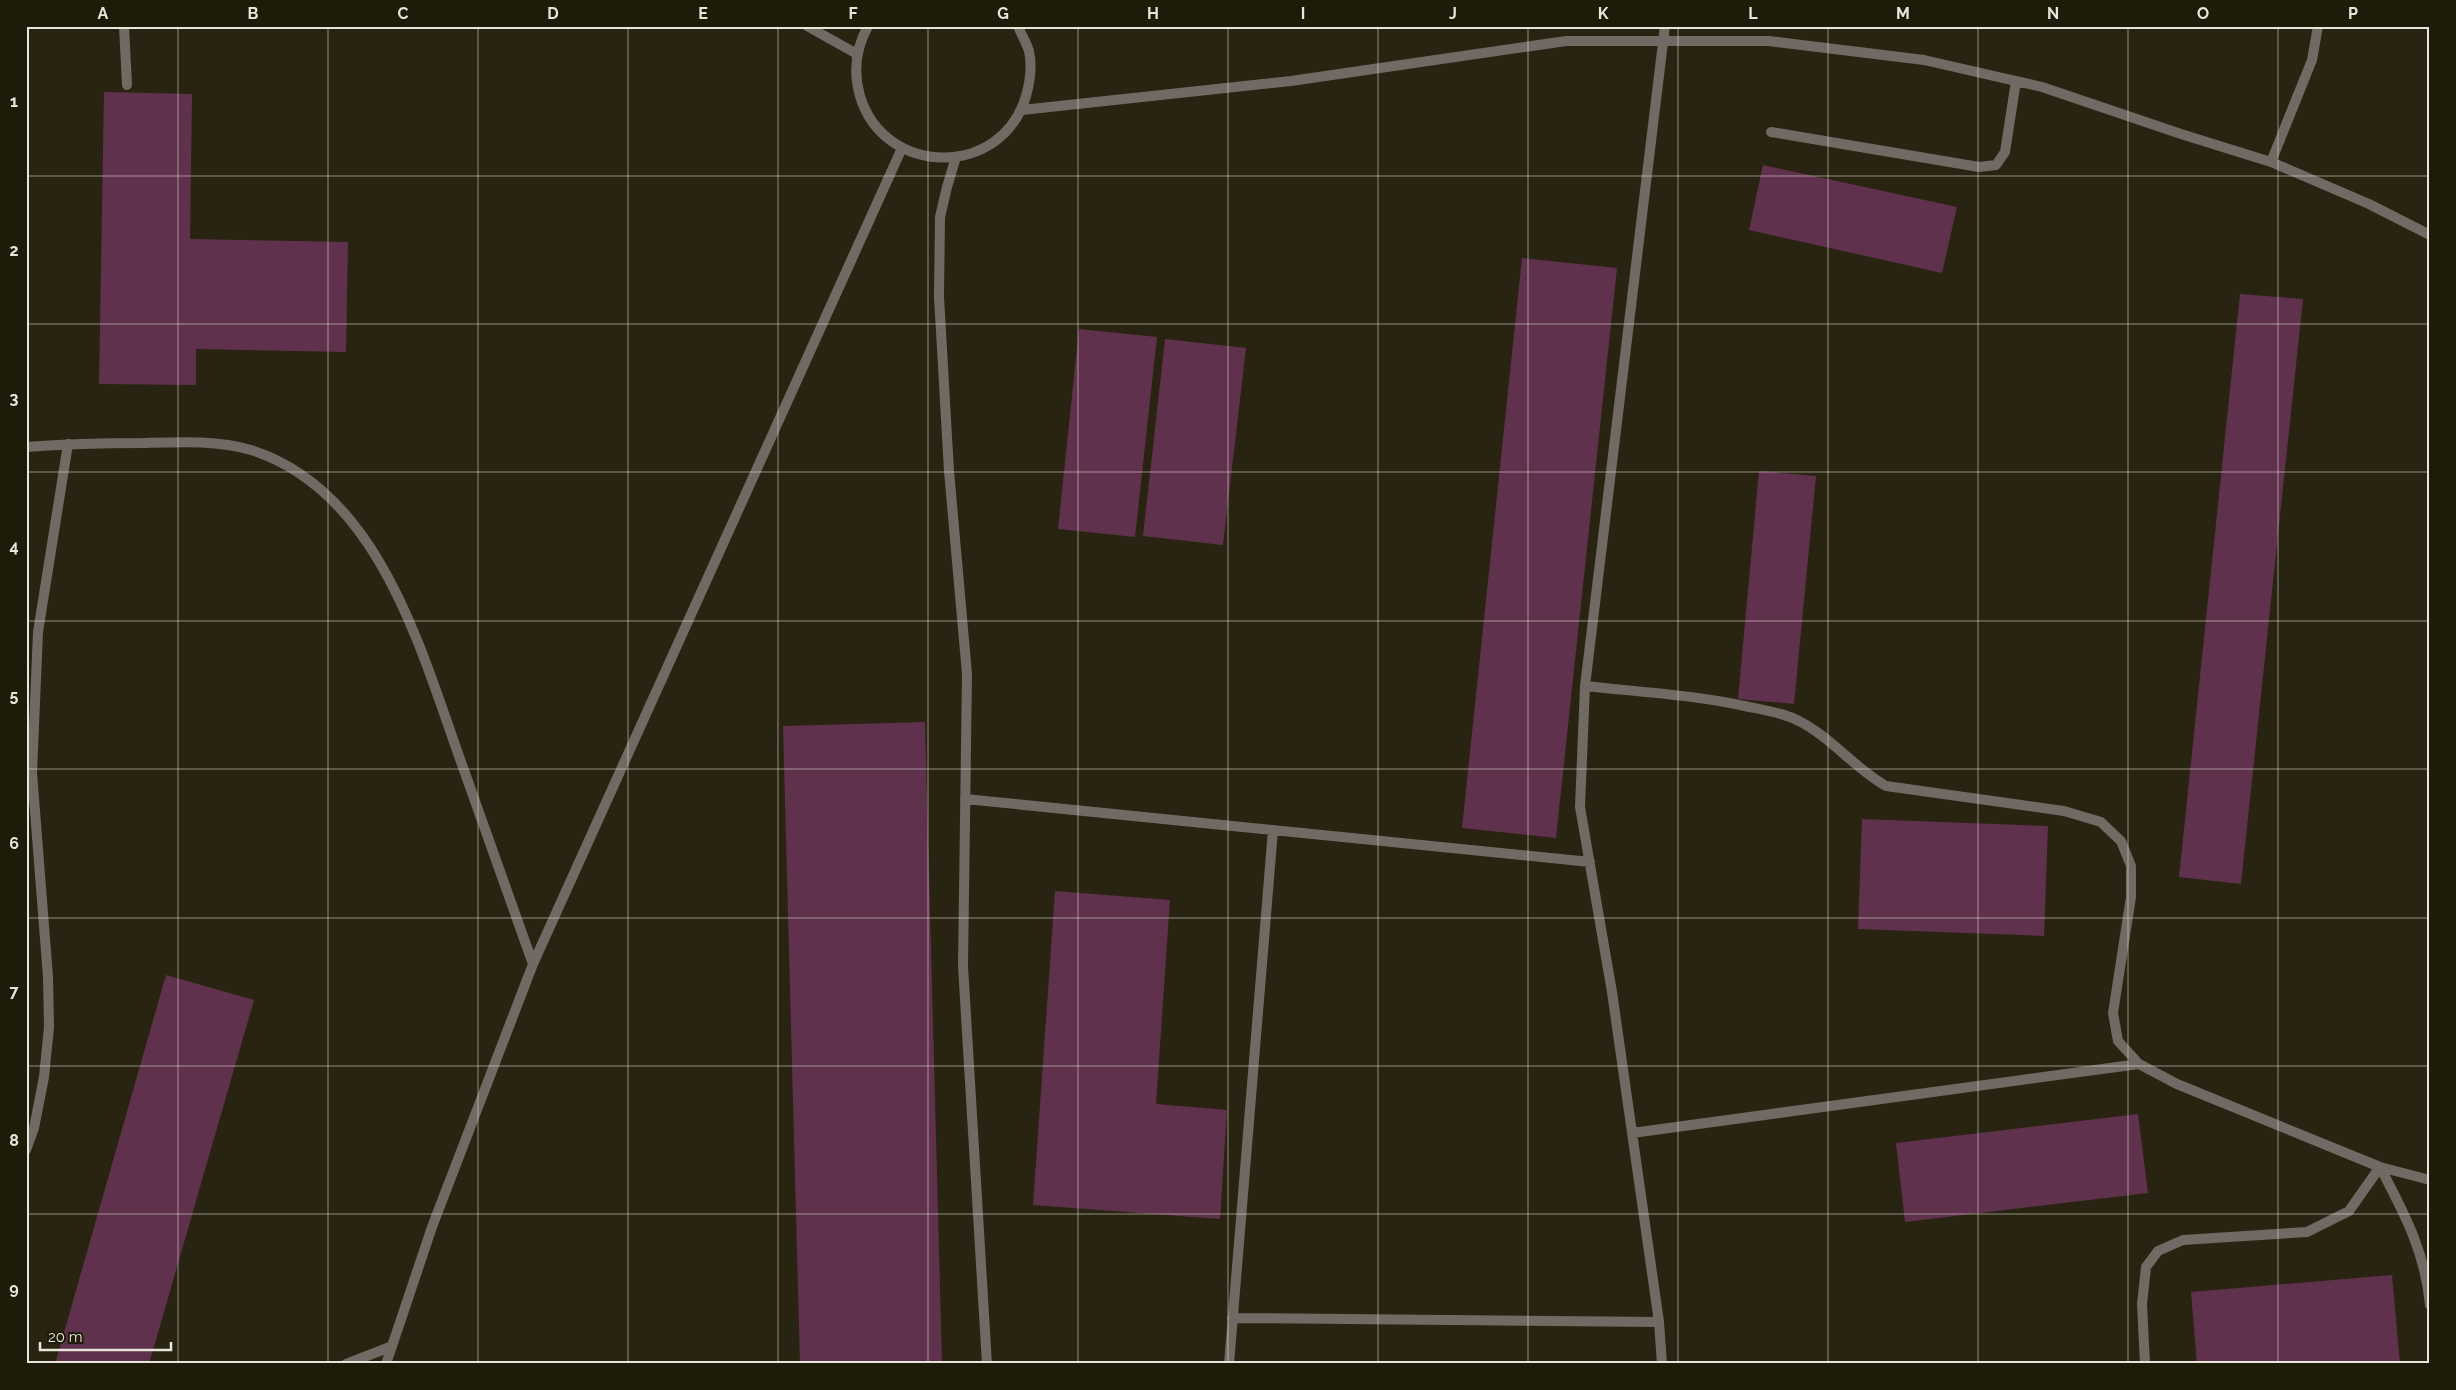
<svg xmlns="http://www.w3.org/2000/svg" width="2456" height="1390" font-family="Raleway,sans-serif">
	<style>
		.building { fill: #60314c }
		.lines { fill: none; stroke-linecap: round; stroke-linejoin: round }
		.service { stroke: #716963; stroke-width: 10 }
		.grid { fill: none; stroke: #e8e6da; stroke-width: 1; stroke-opacity: 0.55 }
		.neatline { fill: none; stroke: #e8e6da; stroke-width: 2 }
		.grid-label { font-size: 16px; text-anchor: middle; font-weight: bold; fill: #e8e6da }
	</style>
	<rect width="100%" height="100%" fill="#282411"/>
	<path class="building" d="M104,92l88,2 -2,145 158,3 -2,110 -150,-3v36l-97,-1z
		M1763,165l194,42 -15,66 -193,-43z
		M1522,258l95,10 -61,570 -94,-10z
		M2240,294l63,5 -62,585 -62,-7z
		M1079,329l78,8 -22,200 -77,-8z
		M1165,339l81,9 -23,197 -80,-9z
		M1759,471l57,5 -22,228 -56,-5z
		M925,722l17,642h-142l-17,-638z
		M1862,819l186,7 -4,110 -186,-7z
		M1055,891l115,9 -14,204 71,6 -7,109 -187,-14z
		M166,975l88,25 -105,364h-94z
		M2138,1114l10,79 -243,29 -9,-79z
		M2392,1275l8,89h-203l-6,-72z"/>
	<g class="lines">
		<path class="service" d="M124,26l3,59
			M807,26l50,28
			M868,26c-12,22 -15,46 -8,70 24,81 142,83 166,0 4,-14 6,-31 3,-45 -3,-9 -8,-17 -11,-25
			M1022,110l269,-29 275,-40h203l155,19 118,27 139,47 90,28 98,42 61,31
			M1771,132l208,35 17,-2 9,-13 11,-71
			M956,157l-9,30 -7,30 -1,80 10,174 18,203 -4,292 24,398
			M2271,162l41,-102 6,-34
			M26,447c39,-3 78,-4 117,-4 35,-1 74,-3 108,7 127,40 169,197 209,309 24,68 48,136 73,205
			M1585,686c55,6 111,9 164,21 16,3 34,6 48,13 33,16 57,48 89,66l178,25 37,11 20,19 10,25v31l-18,116 5,28 21,23 38,20 203,83 50,13
			M965,799l625,63
			M1632,1133l507,-69
			M26,1150l8,-22 10,-51 5,-50 -1,-50 -16,-204 6,-141 30,-188
			M1232,1318l427,4
			M346,1364l44,-17
			M386,1364l46,-137 101,-263 369,-816
			M1229,1364l44,-534
			M1662,1364l-3,-42 -47,-330 -32,-185 5,-121 80,-660
			M2145,1364l-3,-60 4,-37 12,-16 25,-11 124,-8 42,-21 31,-44c24,46 45,84 50,138"/>
	</g>
	<path class="grid" d="M178,26v1338M328,26v1338M478,26v1338M628,26v1338M778,26v1338M928,26v1338M1078,26v1338M1228,26v1338M1378,26v1338M1528,26v1338M1678,26v1338M1828,26v1338M1978,26v1338M2128,26v1338M2278,26v1338M26,176h2404M26,324h2404M26,472h2404M26,621h2404M26,769h2404M26,918h2404M26,1066h2404M26,1214h2404"/>
	<rect width="2456" height="1390" fill="none" stroke="#1e1b08" stroke-width="55"/>
	<path d="M40 1342v8h131v-8" fill="none" stroke="#e8e6da" stroke-width="2.5"/>
	<text x="48" y="1342" font-size="15" fill="#e8e6da" stroke="#1e1b08" stroke-width="4" paint-order="stroke">20 m</text>
	<rect x="28" y="28" width="2400" height="1334" class="neatline"/>
	<g class="grid-label">
		<text x="103" y="19">A</text>
		<text x="253" y="19">B</text>
		<text x="403" y="19">C</text>
		<text x="553" y="19">D</text>
		<text x="703" y="19">E</text>
		<text x="853" y="19">F</text>
		<text x="1003" y="19">G</text>
		<text x="1153" y="19">H</text>
		<text x="1303" y="19">I</text>
		<text x="1453" y="19">J</text>
		<text x="1603" y="19">K</text>
		<text x="1753" y="19">L</text>
		<text x="1903" y="19">M</text>
		<text x="2053" y="19">N</text>
		<text x="2203" y="19">O</text>
		<text x="2353" y="19">P</text>
		<text x="14" y="107">1</text>
		<text x="14" y="256">2</text>
		<text x="14" y="404">3</text>
		<text x="14" y="552">4</text>
		<text x="14" y="701">5</text>
		<text x="14" y="849">6</text>
		<text x="14" y="997">7</text>
		<text x="14" y="1146">8</text>
		<text x="14" y="1294">9</text>
	</g>
</svg>
